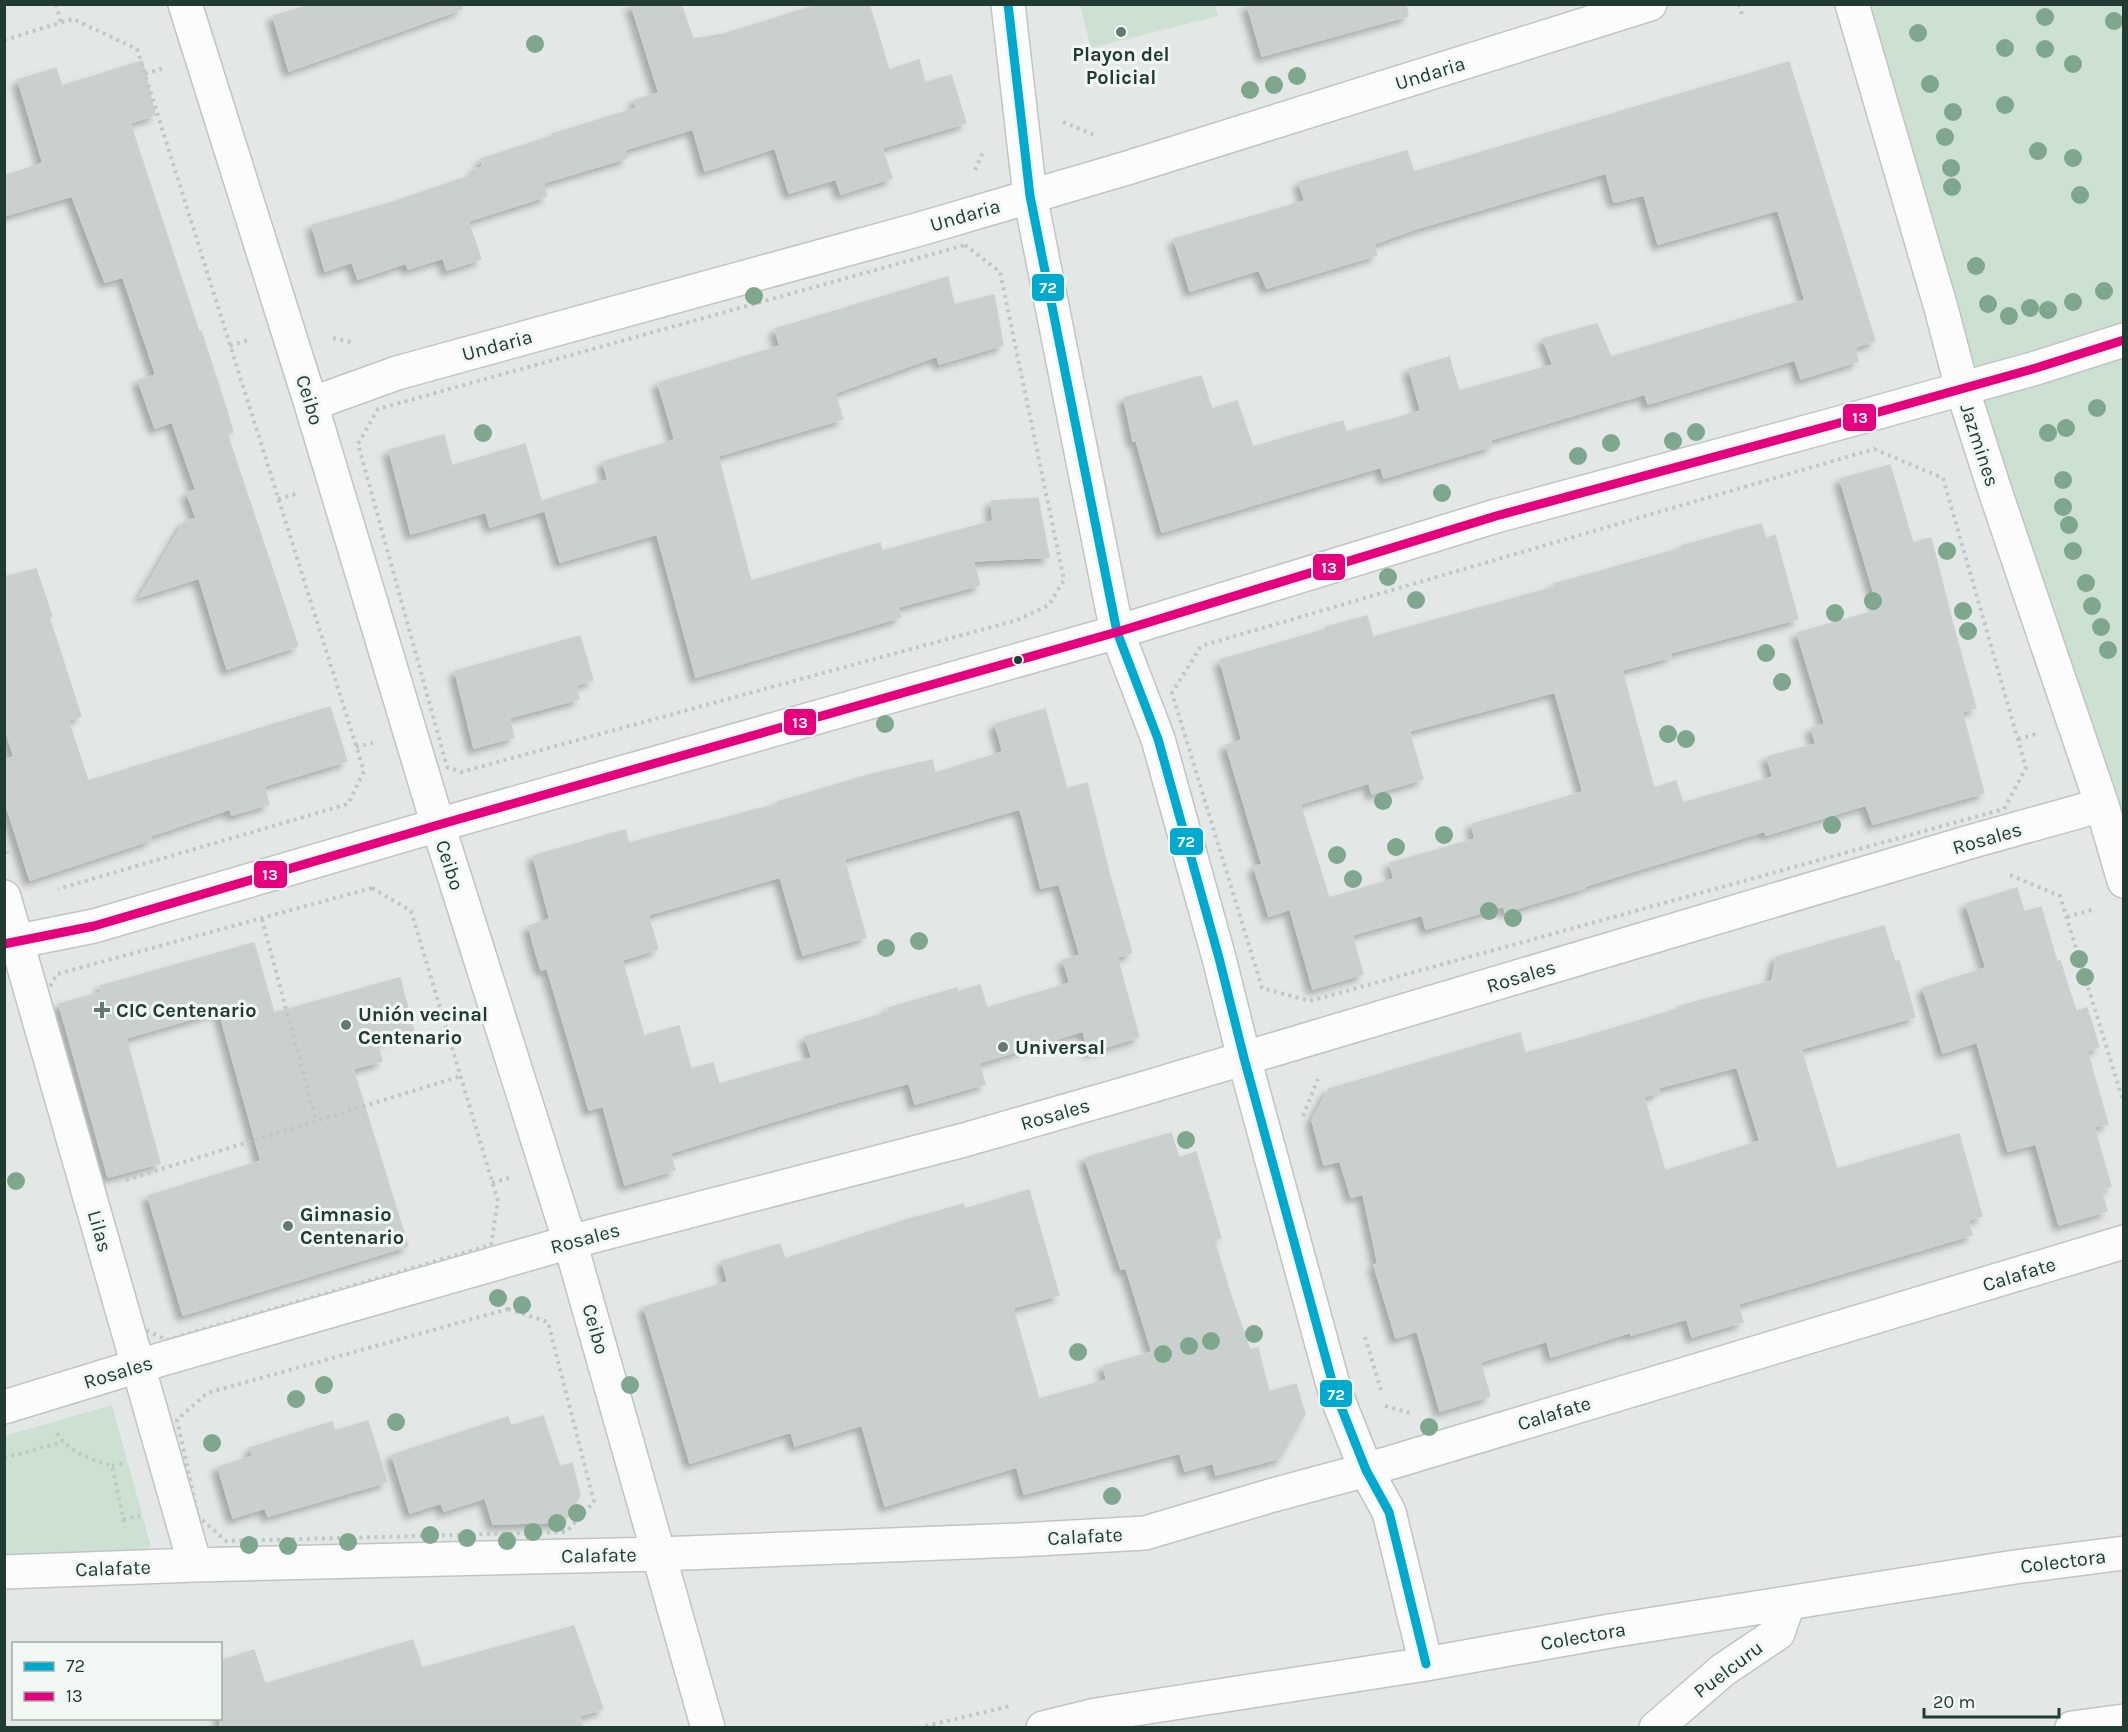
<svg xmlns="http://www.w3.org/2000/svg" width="2128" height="1732" font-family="Karla,sans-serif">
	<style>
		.green { fill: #cce1d2 }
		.building { fill: #cad0cd; stroke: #ccd1cf; stroke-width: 1.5; fill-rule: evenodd; filter: url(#shadow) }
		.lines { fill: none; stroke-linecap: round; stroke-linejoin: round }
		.minor-casing { stroke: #c0c5c3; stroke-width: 36 }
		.path { stroke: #c0c8c6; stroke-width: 4; stroke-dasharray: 3 4.5; stroke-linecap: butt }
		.minor { stroke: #fbfcfb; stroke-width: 33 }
		.bus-1-casing { stroke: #f1f8f4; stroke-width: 14 }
		.bus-2-casing { stroke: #f1f8f4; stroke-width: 14 }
		.bus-1 { stroke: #00a9ce; stroke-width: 9 }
		.bus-2 { stroke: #e5007d; stroke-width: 9 }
		.tree { fill: #7ea78d }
		.poi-dot { fill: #657872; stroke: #f1f8f4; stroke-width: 2 }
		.bus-dot { fill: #213b33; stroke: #f1f8f4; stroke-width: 2 }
		.labels { text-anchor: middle; stroke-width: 6; stroke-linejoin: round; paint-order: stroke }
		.poi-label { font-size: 20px; font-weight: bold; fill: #213b33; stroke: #f1f8f4; text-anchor: start }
		.street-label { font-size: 20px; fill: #213b33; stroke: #f1f8f4 }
		.line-badge { stroke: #f1f8f4; stroke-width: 2 }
		.badge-label { font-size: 16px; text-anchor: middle; font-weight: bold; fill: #fff }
	</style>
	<defs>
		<filter id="shadow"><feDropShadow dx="-5.5" dy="5.5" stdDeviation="3" flood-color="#0004"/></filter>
	</defs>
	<rect width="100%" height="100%" fill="#e3e8e6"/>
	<path class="green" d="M1080,5h135l3,11 -127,32z
		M1852,5h271v876z
		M112,1405l39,142 -25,8 -121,5 -1,-124z"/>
	<path class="building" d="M313,4h148l1,5 -173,62 -16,-55z
		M631,4h50l12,35 31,-5 96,-30h49l20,66 30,-10 6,23 26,-8 15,48 -84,25 10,30 -51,16 -5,-15 -47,14 -14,-45 -70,23 -12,-42 -69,21 3,8 -84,25 4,13 -79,25 13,38 -34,11 -4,-12 -35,11 -2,-6 -48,16 -6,-17 -27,9 -13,-46 81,-23 83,-28 -2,-5 9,-2 -2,-8 71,-23v-2l85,-26 -3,-8 25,-7z
		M1247,4h159l2,12 -146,40z
		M142,61l13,54 -25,8 69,209 2,-1 26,80 6,21 -6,2 71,212 -71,23 -28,-91 -59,19 44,-75 12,-4 -9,-25 9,-3 -24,-68 -17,6 -17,-48 18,-5 -33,-98 -18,5 -33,-86 -68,20v-40l39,-13 -25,-83 38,-12 6,18z
		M1789,62l86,279 -20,6 3,14 -57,18 -6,-19 -147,44 -3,-10 -155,46 2,6 -108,32 -3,-11 -219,65 -26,-92 -3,1 -9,-43 77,-22 11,33 25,-8 16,46 90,-26 3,11 75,-21 -12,-42 40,-12 10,34 94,-26 -10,-26 54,-15 14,33 194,-57 -27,-90 -120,34 -14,-49 -30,7 -8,-29 -191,56 -41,15 3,11 -110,33 -8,-18 -69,21 -16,-52 131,-38 -6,-19 108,-31 7,21z
		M948,277l6,28 40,-10 9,50 -64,19 -2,-8 -102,37 8,26 -125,37 33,125 129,-38 2,8 111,-30 -2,-20 47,-3 11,59 -76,4 7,24 -82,22 3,10 -205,60 -39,-143 -97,28 -18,-61 66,-21 -5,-18 72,-22 -17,-57 122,-37 -5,-17z
		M444,435l8,31 73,-22 19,67 -54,16 -4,-15 -75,22 -22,-84z
		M1890,465l23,78 18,-5 22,87 23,83 -14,4 22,81 -111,31 -7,-19 -100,30 -1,-4 -180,55v2l-80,24 -1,-6 -78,23 -4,-14 -70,20 11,39 -50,15 -23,-80 -21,7 -15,-49 8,-3 -36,-119 16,-5 -22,-80 107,-31 -1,-2 41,-11 6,21 182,-50 -1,-3 128,-36 -1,-2 80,-22 5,15 9,-4 23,84 -128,34 1,4 -49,13 32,118 22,-7 7,22 90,-26 -6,-20 49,-13 -5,-16 14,-4 -28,-91 82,-23 -39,-131zM1555,692l28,100 -111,32 3,15 -85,24 4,16 -65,19 -29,-94 69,-21 3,11 51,-15 -14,-48z
		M36,569l16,47 -3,1 32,99 -13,4 20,61 242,-74 17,54 -83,25 5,18 -37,11 -2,-6 -80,27 1,4 -121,40 -26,-82v-38l10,-3 -10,-32v-148z
		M580,636l13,44 -17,5 3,14 -70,19 5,19 -40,11 -19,-77z
		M1045,709l22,80 20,-6 22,90 23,80 -15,4 22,80 -50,15 -6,-21 -104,32 6,21 -70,20 -6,-21 -81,22 -158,48 5,17 -50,15 -22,-79 -14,4 -42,-142 -6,2 -8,-27 -4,-17 21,-7 -17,-63 92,-26 4,13 149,-39 -1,-2 92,-27 63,-15 3,13 68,-21 -8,-28zM1020,809l21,79 18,-4 21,71 -17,5 7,23 -83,25 -7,-23 -22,7 -1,-4 -69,20 1,4 -84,25 7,21 -93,26 -6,-21 -22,6 -12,-43 -35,10 -22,-76 36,-11 -10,-34 132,-38 23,78 63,-18 -22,-78z
		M2017,888l7,24 17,-5 16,55 3,-1 16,50 11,-3 12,39 -12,4 21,73 -14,3 17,59 -10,4 6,21 -48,14 -23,-81 -28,7 -31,-109 -34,11 -20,-65 63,-20 -20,-64z
		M1884,926l11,36 4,-1 16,56 -114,32 36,120 122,-35 23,82 -14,4 4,15 -234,69 5,18 -51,15 -5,-18 -56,16v-3l-80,25 -4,-16 -67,21 10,34 -50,15 -23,-80 -21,7 -22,-73 4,-1 -15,-70 -12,3 -11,-36 -16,4 -12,-45 17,-31 191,-56 5,20 49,-13 104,-31 -1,-2 95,-26 4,-24zM1737,1067l23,74 -95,30 -21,-74 15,-5 -1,-4z
		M254,943l20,70 126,-35 14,54 -37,10 5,19 -29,8 55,177 -225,69 -35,-119 113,-35 -42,-150 -93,27 34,125 -52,14 -49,-173 43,-12 -2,-6z
		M1171,1133l8,25 17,-6 25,86 -7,2 17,56 19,54 8,-2 11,44 27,-8 9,30 -25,44 -64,17 -3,-12 -28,8 -5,-18 -156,41 -7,-27 -132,39 -23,-81 -67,21 -4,-14 -101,31 -46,-156 84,-25 -6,-21 58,-17 5,15 133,-43 1,1 44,-13 2,5 64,-19 30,105 -46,13 26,91 68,-19 -4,-14 49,-14 -26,-84 -5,1 -36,-111z
		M543,1416l17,51 12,-4 8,32 -16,27 -71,2 -8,-26 -41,13 -3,-8 -31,10 -18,-58 116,-38 3,9z
		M368,1421l19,61 -119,34 -3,-8 -32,10 -15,-51 35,-11 -3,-8 62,-20 20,-6 3,9z
		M574,1626l29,83 -24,7 4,12h-363v-67l34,-11 11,34 148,-44 9,28z"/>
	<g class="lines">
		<defs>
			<path id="minor" d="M185,4l126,400 127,421 132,417 138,486
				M1008,4l22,192 87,436 41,107 61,219 25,100 91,334 31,78 23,42 37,152
				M1852,4l89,304 21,80 34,106 106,311 22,76
				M311,404l86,-31 523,-144 207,-61 523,-164
				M4,897l191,668
				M4,944l90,-18 344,-101 679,-193 379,-116 347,-94 193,-54 88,-28
				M4,1407l134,-41 432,-124 394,-102 174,-50 835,-249 129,-36
				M4,1572l191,-7 463,-11 361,-14 126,-7 128,-38 93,-25 758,-228
				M1043,1728l53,-13 330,-51 184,-33 405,-64 109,-14
				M1656,1728l67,-58 55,-37 10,-29
				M2072,1728l52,-7"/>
		</defs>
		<use href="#minor" class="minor-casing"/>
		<path class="path" d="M56,4l5,19
			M1739,4l3,11
			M4,40l69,-21 64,30 227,722 -16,33 -290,85
			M145,74l19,-6
			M1063,122l32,13
			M975,170l8,-18
			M965,245l35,27 64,308 -15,25 -32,15 -556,152 -14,-5 -89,-323 20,-35z
			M333,338l22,5
			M230,346l18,-6
			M1874,449l69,29 83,290 -22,41 -694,192 -48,-13 -90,-295 29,-47z
			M278,499l18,-5
			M2018,739l19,-5
			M356,747l17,-4
			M4,844l5,14
			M2010,875l50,21 64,208
			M372,888l39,23 87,290 -7,44 -324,95 -28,-13 -96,-328 14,-25z
			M2067,917l28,-8
			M262,919l54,202
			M1303,1116l15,-37
			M126,1180l335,-104
			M492,1183l17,-5
			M508,1309l40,13 46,180 -28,30 -340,9 -28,-25 -21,-96 30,-27z
			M1365,1337l16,53
			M1385,1406l25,7
			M57,1433c12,20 34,26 55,33l13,61
			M4,1458l59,-16
			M112,1466l14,-3
			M123,1519l17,-3
			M918,1728l92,-22"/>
		<use href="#minor" class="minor"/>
		<defs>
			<path id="bus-1" d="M1008,4l22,192 87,436 41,107 61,219 25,100 91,334 31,78 23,42 37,152"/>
			<path id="bus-2" d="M4,944l90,-18 344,-101 679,-193 379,-116 347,-94 193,-54 88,-28"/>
		</defs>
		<use href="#bus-1" class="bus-1-casing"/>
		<use href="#bus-2" class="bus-2-casing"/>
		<use href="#bus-1" class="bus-1"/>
		<use href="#bus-2" class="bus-2"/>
	</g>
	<g class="tree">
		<circle cx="2045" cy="17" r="9"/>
		<circle cx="2114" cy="21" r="9"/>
		<circle cx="1918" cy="33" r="9"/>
		<circle cx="535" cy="44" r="9"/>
		<circle cx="2005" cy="48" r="9"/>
		<circle cx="2045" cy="49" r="9"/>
		<circle cx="2073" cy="64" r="9"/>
		<circle cx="1297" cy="76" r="9"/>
		<circle cx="1930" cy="84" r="9"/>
		<circle cx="1274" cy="85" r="9"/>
		<circle cx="1250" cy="90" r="9"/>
		<circle cx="2005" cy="105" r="9"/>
		<circle cx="1953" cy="112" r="9"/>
		<circle cx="1945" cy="137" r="9"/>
		<circle cx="2038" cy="151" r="9"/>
		<circle cx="2073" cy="158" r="9"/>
		<circle cx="1951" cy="168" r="9"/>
		<circle cx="1952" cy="187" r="9"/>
		<circle cx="2080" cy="195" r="9"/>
		<circle cx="1976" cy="266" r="9"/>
		<circle cx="2104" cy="291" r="9"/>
		<circle cx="754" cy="296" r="9"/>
		<circle cx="2073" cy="302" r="9"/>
		<circle cx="1988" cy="304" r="9"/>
		<circle cx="2030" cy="308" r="9"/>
		<circle cx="2048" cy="310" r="9"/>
		<circle cx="2009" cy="316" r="9"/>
		<circle cx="2097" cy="408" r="9"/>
		<circle cx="2066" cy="428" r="9"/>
		<circle cx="1696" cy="432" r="9"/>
		<circle cx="483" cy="433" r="9"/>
		<circle cx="2048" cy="433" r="9"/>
		<circle cx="1673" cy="441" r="9"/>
		<circle cx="1611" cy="443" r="9"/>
		<circle cx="1578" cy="456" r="9"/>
		<circle cx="2063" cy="480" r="9"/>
		<circle cx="1442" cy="493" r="9"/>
		<circle cx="2063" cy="507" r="9"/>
		<circle cx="2069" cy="525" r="9"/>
		<circle cx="1947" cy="551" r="9"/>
		<circle cx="2073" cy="551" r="9"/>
		<circle cx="1388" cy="577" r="9"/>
		<circle cx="2086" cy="583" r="9"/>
		<circle cx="1416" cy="600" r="9"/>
		<circle cx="1873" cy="601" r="9"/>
		<circle cx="2092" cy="606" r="9"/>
		<circle cx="1963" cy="611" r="9"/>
		<circle cx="1835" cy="613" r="9"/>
		<circle cx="2101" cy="627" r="9"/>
		<circle cx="1968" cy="631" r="9"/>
		<circle cx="2108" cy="650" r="9"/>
		<circle cx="1766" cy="653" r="9"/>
		<circle cx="1782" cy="682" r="9"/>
		<circle cx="885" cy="724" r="9"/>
		<circle cx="1668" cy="734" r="9"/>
		<circle cx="1686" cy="739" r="9"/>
		<circle cx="1383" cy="801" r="9"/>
		<circle cx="1832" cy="825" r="9"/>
		<circle cx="1444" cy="835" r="9"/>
		<circle cx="1396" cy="847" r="9"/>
		<circle cx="1337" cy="855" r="9"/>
		<circle cx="1353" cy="879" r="9"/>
		<circle cx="1489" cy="911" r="9"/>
		<circle cx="1513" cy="918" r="9"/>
		<circle cx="919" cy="941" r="9"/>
		<circle cx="886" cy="948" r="9"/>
		<circle cx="2079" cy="959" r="9"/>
		<circle cx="2085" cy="977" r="9"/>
		<circle cx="1186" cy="1140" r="9"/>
		<circle cx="16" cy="1181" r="9"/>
		<circle cx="498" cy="1298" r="9"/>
		<circle cx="522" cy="1305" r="9"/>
		<circle cx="1254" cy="1334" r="9"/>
		<circle cx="1211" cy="1341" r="9"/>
		<circle cx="1189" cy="1346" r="9"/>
		<circle cx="1078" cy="1352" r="9"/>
		<circle cx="1163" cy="1354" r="9"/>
		<circle cx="324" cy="1385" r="9"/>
		<circle cx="630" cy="1385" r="9"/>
		<circle cx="296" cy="1399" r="9"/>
		<circle cx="396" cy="1422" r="9"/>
		<circle cx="1429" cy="1427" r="9"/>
		<circle cx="212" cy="1443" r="9"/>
		<circle cx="1112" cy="1496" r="9"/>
		<circle cx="577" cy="1513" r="9"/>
		<circle cx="557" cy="1523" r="9"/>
		<circle cx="533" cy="1532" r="9"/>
		<circle cx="430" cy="1535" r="9"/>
		<circle cx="467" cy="1538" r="9"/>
		<circle cx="507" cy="1541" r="9"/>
		<circle cx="348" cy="1542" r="9"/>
		<circle cx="249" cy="1545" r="9"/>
		<circle cx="288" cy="1546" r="9"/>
	</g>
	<g class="poi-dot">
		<circle cx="1121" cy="32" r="6"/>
		<path d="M99 1001h6v6h6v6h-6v6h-6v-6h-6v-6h6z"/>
		<circle cx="346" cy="1025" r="6"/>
		<circle cx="1003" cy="1047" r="6"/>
		<circle cx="288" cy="1226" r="6"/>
	</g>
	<circle class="bus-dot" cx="1018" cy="660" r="5"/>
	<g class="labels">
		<g class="poi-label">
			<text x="1121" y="61" text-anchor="middle">Playon del<tspan x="1121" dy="23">Policial</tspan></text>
			<text x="116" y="1017">CIC Centenario</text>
			<text x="358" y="1021">Unión vecinal<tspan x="358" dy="23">Centenario</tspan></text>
			<text x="1015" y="1054">Universal</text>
			<text x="300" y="1221">Gimnasio<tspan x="300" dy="23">Centenario</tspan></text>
		</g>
		<g class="street-label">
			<text transform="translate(1430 73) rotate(-17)" y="7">Undaria</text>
			<text transform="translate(965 215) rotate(-16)" y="7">Undaria</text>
			<text transform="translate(497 345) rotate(-15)" y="7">Undaria</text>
			<text transform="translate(310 400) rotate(73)" y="7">Ceibo</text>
			<text transform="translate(1980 445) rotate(72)" y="7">Jazmines</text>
			<text transform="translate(1987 838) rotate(-16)" y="7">Rosales</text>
			<text transform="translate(450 865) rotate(72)" y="7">Ceibo</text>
			<text transform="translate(1521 976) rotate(-17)" y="7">Rosales</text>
			<text transform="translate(1055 1114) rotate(-16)" y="7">Rosales</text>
			<text transform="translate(100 1231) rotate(74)" y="7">Lilas</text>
			<text transform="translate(585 1238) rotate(-15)" y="7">Rosales</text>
			<text transform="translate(2019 1274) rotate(-17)" y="7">Calafate</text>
			<text transform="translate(596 1329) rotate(74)" y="7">Ceibo</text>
			<text transform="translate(118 1372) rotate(-17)" y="7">Rosales</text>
			<text transform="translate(1554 1413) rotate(-17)" y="7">Calafate</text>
			<text transform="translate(1085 1536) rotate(-3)" y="7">Calafate</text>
			<text transform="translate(599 1555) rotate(-1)" y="7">Calafate</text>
			<text transform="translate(2063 1561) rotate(-7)" y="7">Colectora</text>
			<text transform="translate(113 1568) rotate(-2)" y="7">Calafate</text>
			<text transform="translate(1583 1636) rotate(-10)" y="7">Colectora</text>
			<text transform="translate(1728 1669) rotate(-37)" y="7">Puelcuru</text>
		</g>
	</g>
	<g class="line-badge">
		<rect x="1031" y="273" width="34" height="29" rx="6" fill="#00a9ce"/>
		<rect x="1842" y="403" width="35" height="29" rx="6" fill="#e5007d"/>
		<rect x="1312" y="553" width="34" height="28" rx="6" fill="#e5007d"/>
		<rect x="783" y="708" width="34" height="28" rx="6" fill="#e5007d"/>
		<rect x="1169" y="827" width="35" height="29" rx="6" fill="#00a9ce"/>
		<rect x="253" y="860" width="35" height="29" rx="6" fill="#e5007d"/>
		<rect x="1319" y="1379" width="34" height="29" rx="6" fill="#00a9ce"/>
	</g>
	<g class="badge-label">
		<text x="1048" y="293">72</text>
		<text x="1860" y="423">13</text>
		<text x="1329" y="573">13</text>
		<text x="800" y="728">13</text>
		<text x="1186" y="847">72</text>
		<text x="270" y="880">13</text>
		<text x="1336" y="1400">72</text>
	</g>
	<rect width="2128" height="1732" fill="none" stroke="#213b33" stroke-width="12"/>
	<rect x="12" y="1642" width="210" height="78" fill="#f1f8f4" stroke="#9eaca7" stroke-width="1.5"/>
	<rect x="24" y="1662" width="30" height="9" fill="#00a9ce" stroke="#9eaca7" stroke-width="1.5"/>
	<text x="66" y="1672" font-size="18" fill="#213b33">72</text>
	<rect x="24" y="1692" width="30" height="9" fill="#e5007d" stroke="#9eaca7" stroke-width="1.5"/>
	<text x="66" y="1702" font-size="18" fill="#213b33">13</text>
	<path d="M1924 1708v9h135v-9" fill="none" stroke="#213b33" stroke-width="3"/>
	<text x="1933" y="1708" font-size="18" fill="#213b33" stroke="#f1f8f4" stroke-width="4.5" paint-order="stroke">20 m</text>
</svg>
